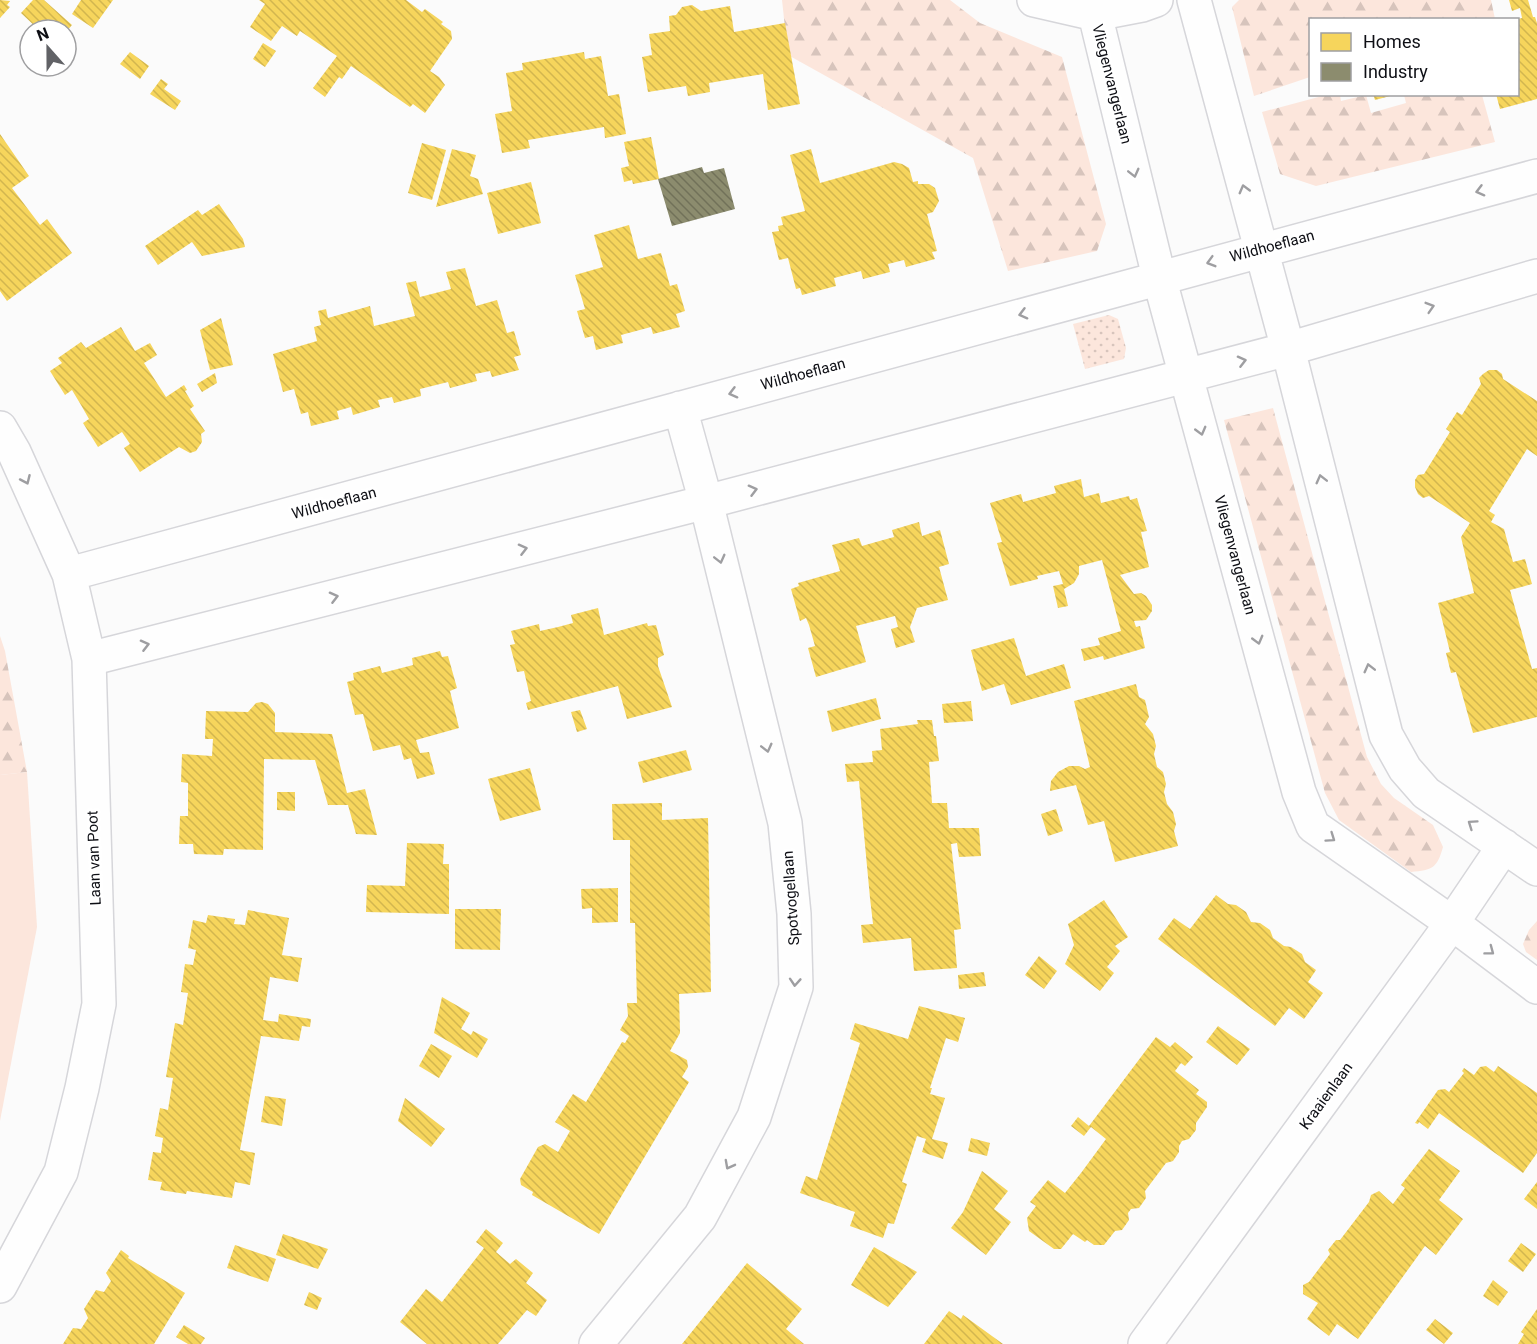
<svg xmlns="http://www.w3.org/2000/svg" width="1537" height="1344" font-family="Roboto,sans-serif">
	<style>
		.grass { fill: url(#grass-dots) }
		.forest { fill: url(#forest-firs) }
		.park { fill: #fce6dc }
		.homes { fill: url(#homes-back-hatch) }
		.industry { fill: url(#industry-back-hatch) }
		.lines { fill: none; stroke-linecap: round; stroke-linejoin: round }
		.minor-casing { stroke: #d6d6da; stroke-width: 36 }
		.minor { stroke: #fefefe; stroke-width: 33 }
		.oneway { stroke: #9e9ea1 }
		.labels { text-anchor: middle; stroke-width: 6; stroke-linejoin: round; paint-order: stroke }
		.street-label { font-size: 15px; fill: #0e0f15; stroke: #fff }
	</style>
	<defs>
		<pattern id="grass-dots" width="8" height="8" patternUnits="userSpaceOnUse" patternTransform="scale(1.5)"><rect width="8" height="8" fill="#fce6dc"/><path d="M2 2h.1M6 6h.1" fill="none" stroke="#d7c4bc" stroke-width="1.8" stroke-linecap="round"/></pattern>
		<pattern id="forest-firs" width="22" height="20" patternUnits="userSpaceOnUse" patternTransform="scale(1.5)"><rect width="22" height="20" fill="#fce6dc"/><path d="M5 1l3.5 6h-7zM16 11l3.5 6h-7z" fill="#d7c4bc"/></pattern>
		<pattern id="homes-back-hatch" width="6" height="6" patternUnits="userSpaceOnUse" patternTransform="scale(1.5)"><rect width="6" height="6" fill="#f6d55c"/><path d="M-1 5l2 2M0 0l6 6M5-1l2 2" fill="none" stroke="#d2b64f"/></pattern>
		<pattern id="industry-back-hatch" width="6" height="6" patternUnits="userSpaceOnUse" patternTransform="scale(1.5)"><rect width="6" height="6" fill="#8c8c6e"/><path d="M-1 5l2 2M0 0l6 6M5-1l2 2" fill="none" stroke="#717159"/></pattern>
	</defs>
	<rect width="100%" height="100%" fill="#fbfbfb"/>
	<path class="grass" d="M1109,315l9,4 8,29 -2,11 -39,10 -12,-45z"/>
	<path class="forest" d="M782,0h168l30,23 82,34 44,167 -9,27 -89,20 -35,-113 -185,-103z
		M1239,0h252l4,19 -185,1v57l-56,19 -22,-89z
		M1326,95h14l1,6 25,-6 5,18 35,-10 -2,-8h78l13,47 -179,44 -36,-12 -18,-62z
		M1273,408l94,349 14,27 13,14 39,27 10,22c-6,21 -10,23 -32,25l-72,-52 -14,-27 -101,-373z
		M0,636l5,15 22,121 -27,3z
		M1537,921v39l-11,-8 -3,-8 6,-14z"/>
	<path class="park" d="M27,772l10,155 -37,194v-346z"/>
	<path class="homes" d="M0,0l10,1 -3,4 3,2 -10,11z
		M33,0h11l28,25 -6,7v-2h-27l-18,-17z
		M81,0h32l-20,28 -21,-14z
		M259,0h147l16,12 3,-3 18,13 -2,2 10,7 1,8 -22,32 9,6 6,8 -20,28 -12,-9 -3,3 -59,-41 -9,13 -3,-2 -14,20 -12,-9 24,-32 -37,-25 -3,5 -15,-10 -11,15 -21,-14 15,-23z
		M1509,0h19l5,17h2l2,6v76l-37,10 -4,-15h22v-75l4,-1 -2,-10 -8,3z
		M692,5l9,6 29,-5 4,26 51,-9 15,81 -32,6 -5,-36 -54,9 1,9 -22,4 -2,-10 -38,6 -6,-35 10,-2 -3,-21 21,-3 -1,-15 7,-1 6,-8z
		M263,43l13,8 -11,16 -12,-8z
		M130,52l19,14 -9,13 -20,-15z
		M584,52l1,7 16,-3 7,40 11,-2 7,40 -21,4 -1,-11 -76,13 2,8 -28,5 -7,-39 17,-3 -6,-38 17,-3 -1,-7z
		M161,79l7,5 -4,5 17,12 -6,9 -25,-16z
		M1373,94h21v1l-19,5z
		M0,134l29,42 -17,12 28,37 7,-6 25,34 -65,48 -7,-10z
		M651,137l8,42 -26,5 -1,-4 -8,2 -3,-14 8,-2 -5,-24z
		M422,143l24,7 -14,50 -24,-7z
		M452,149l24,6 -6,21 8,3 5,15 -47,13z
		M811,149l9,34 74,-21 8,2 7,4 4,14 5,-1v3h11l6,4 4,13 -6,11 -6,2 10,37 -5,1 3,7 -29,8 -2,-7 -16,4 2,8 -27,7 -2,-8 -27,7 2,8 -34,9 -2,-7 -4,1 -8,-31 -9,2 -7,-28 7,-1 -1,-5 5,-1 -2,-8 24,-6 -15,-56z
		M531,182l10,41 -43,11 -11,-41z
		M219,204l24,35 2,8 -43,9 -10,-14 -34,23 -13,-19 53,-36 4,5z
		M629,225l9,34 23,-6 9,33 7,-2 8,27 -9,3 4,13 -27,7 -2,-7 -30,8 2,8 -27,7 -3,-14 -8,2 -8,-27 8,-2 -10,-34 28,-8 -9,-32z
		M465,268l11,38 21,-6 10,33 7,-2 7,24 -7,2 5,13 -27,7 -2,-6 -15,3 2,7 -27,7 -2,-6 -28,7 1,7 -27,7 -2,-6 -14,3 2,7 -27,8 -2,-8 -14,4 2,8 -28,7 -3,-14 -7,2 -7,-25 -11,3 -10,-38 44,-13 -3,-14 7,-2 -3,-14 8,-2 2,9 42,-12 4,20 41,-10 -9,-33 10,-2 4,16 31,-8 -5,-17z
		M221,318l12,47 -23,5 -10,-40z
		M121,327l14,24 15,-8 7,12 -13,8 22,34 18,-12 3,5 -2,1 9,15 -4,3 15,22 -4,3 1,8 -6,9 -6,2 -11,-6 -39,25 -16,-24 6,-4 -8,-12 -24,15 -15,-24 6,-4 -8,-14 -9,-15 -7,5 -15,-24 12,-8 -4,-5 23,-16 5,6z
		M1489,370h8l5,4 1,5 34,22v55l-10,-7 -38,62 6,4 -4,7 13,7 9,33 12,-3 7,25 -22,6 22,79 5,-1v49l-64,16 -17,-61 -5,1 -5,-20 4,-1 -12,-49 36,-10 -13,-56 9,-14 -41,-27 -6,2 -5,-4 -3,-7v-7l3,-5 6,-1 26,-42 -4,-3 11,-17 5,3 19,-31 -2,-6 4,-4z
		M215,373l2,10 -15,9 -5,-8z
		M1081,479l3,18 15,-4 2,10 28,-7 1,4 7,-2 10,33 -6,1 8,35 -29,8 14,19 7,-1 5,3 6,9v6l-6,9 -12,1 2,6 4,-1 5,22 -41,12 -1,-4 -19,5 -3,-12 19,-4 -2,-7 23,-7 -19,-71 -23,6v8l-5,9 -10,6 4,17 -10,2 -5,-22 10,-2 -4,-13 -22,5 1,3 -28,7 -13,-43 5,-1 -12,-39 31,-9 2,8 33,-9 -2,-7z
		M919,522l3,14 18,-6 9,34 -10,3 9,33 -31,8 -7,19 5,15 -19,6 -5,-19 7,-2 -3,-11 -39,10 10,36 -50,15 -8,-29 7,-2 -6,-21 -3,-7 -6,3 -9,-32 8,-3 -1,-3 42,-12 -8,-26 27,-7 3,8 14,-4 18,-5 -2,-7z
		M598,608l6,27 43,-12 1,3 8,-1 8,30 -6,3v8l14,41 -45,12 -9,-33 -90,24 -2,-7 5,-2 -7,-30 -7,1 -7,-27 5,-1 -4,-13 28,-7 1,7 18,-4 15,-4 -2,-8z
		M1014,638l12,38 38,-12 7,24 -60,17 -7,-21 -22,7 -11,-41z
		M440,651l2,6 6,-1 9,32 -7,3 9,37 -43,12 4,13 9,-1 6,22 -18,5 -6,-21 -7,2 -4,-15 -27,6 -10,-37 -8,1 -8,-33 7,-2 -1,-7 27,-7 2,7 31,-8 -1,-7z
		M1136,684l3,13 6,3 4,17 -4,7 8,10 3,12 -2,8 3,13 6,5 3,12 -2,8 3,12 6,8 3,12 -2,7 4,15 -63,16 -11,-41 -16,4 -12,-40 -26,6 1,-10 7,-9 11,-6h10l6,3 5,-2 -16,-66z
		M876,698l5,21 -49,13 -5,-21z
		M971,701l2,20 -29,2 -2,-19z
		M262,702l6,2 7,9v19l57,2 15,59 18,-4 12,46 -21,-1 -8,-29h-20l-13,-45 -51,-1 -1,91 -39,-1 -1,6 -29,-1 -1,-10h-14l1,-28h8v-33l-7,-1 1,-28 30,2 1,-17h-8l1,-28 42,1 8,-9z
		M580,710l7,19 -10,3 -6,-20z
		M917,720h15l2,16h2l3,25 -10,1 3,41h15l2,25h30l2,28 -22,1 -2,-14 -6,1 10,85 -7,1 3,38 -43,3 -3,-33 -48,5 -2,-18 12,-1 -3,-26 -11,-117 -12,1 -2,-18 28,-2 -1,-11 10,-1 -2,-21 38,-5z
		M686,750l6,20 -49,13 -5,-21z
		M530,768l11,42 -41,11 -12,-42z
		M277,792h18v19l-18,-1z
		M662,803v17l46,-2 3,174 -32,2 1,39 -10,18 17,9 1,7 -6,10 7,5 -90,152 -67,-39 1,-3 -12,-7 -1,-6 18,-32 7,-3 13,8 12,-21 -15,-9 18,-28 13,8 36,-60 3,1 4,-7 -9,-6 8,-14 -1,-13h10l-2,-80h-5v-83h-17l-1,-36z
		M1056,809l7,22 -15,5 -7,-22z
		M407,843l37,1 -1,20h6v50l-83,-2 1,-27 38,1z
		M618,888v34l-26,1v-15l-10,1 -1,-20z
		M1216,895l12,9 8,1 10,7 5,10 9,1 10,7 3,8 11,8 7,1 11,7 3,8 11,8 -8,12 15,11 -19,26 -15,-11 -14,18 -117,-87 16,-21 16,11z
		M1104,900l24,37 -13,9 5,5 -13,16 7,6 -14,18 -35,-27 9,-19 -6,-21z
		M455,909h46l-1,41 -45,-1z
		M248,910l41,8 -7,37 20,3 -4,24 -28,-5 -7,43 15,2 1,-8 32,5 -1,8 -8,-1 -3,15 -38,-5 -21,114 15,3 -5,32 -15,-3 -3,16 -45,-7 -1,3 -26,-4 2,-8 -14,-2 5,-28 8,1 2,-15 -8,-2 5,-28 8,2 5,-32 -7,-1 9,-54 8,2 5,-32 -7,-1 4,-28 8,1 3,-15 -8,-2 5,-28 13,3 2,-8 27,4 -1,5 11,1z
		M1039,956l18,15 -13,18 -19,-14z
		M984,972l2,14 -27,3 -1,-14z
		M442,997l28,16 -9,16 10,6 2,-4 15,8 -11,19 -43,-25z
		M919,1006l46,12 -7,24 -12,-4 -16,50h2l-2,6 15,4 -13,41 16,4 -5,16 -21,-7 4,-13 -9,-3 -15,46 5,2 -13,40 -6,-1 -5,15 -33,-12 5,-14 -55,-19 6,-17 11,4 43,-137 -10,-4 5,-16 53,16z
		M1218,1026l32,23 -13,16 -31,-23z
		M1156,1037l14,10 5,-5 18,15 -8,9 -4,-3 -6,8 24,19 -3,4 11,8v5l-11,16v7l-7,9 -7,2 -3,5v6l-6,9 -7,2 -21,28 1,7 -7,10 -8,1 -3,4 1,7 -7,10 -7,1 -11,14h-10l-7,-5 -2,2 -12,-8 -12,15h-7l-25,-18 -2,-13 9,-12 -6,-4 18,-22 17,13 16,-20 25,-34 -15,-12 -7,9 -13,-10 7,-9 11,9z
		M431,1044l21,12 -13,22 -20,-12z
		M1486,1066l8,6 4,-6 39,27v60l-14,20 -84,-60 -11,16 -9,-7 -1,2 -3,-1 23,-33 7,-1 4,3 15,-19 -2,-2 2,-3 10,7 6,-8z
		M265,1096l21,3 -4,27 -21,-4z
		M405,1098l40,31 -14,18 -33,-26z
		M971,1138l19,5 -3,13 -19,-5z
		M1429,1149l31,22 -21,29 24,19 -27,36 -11,-9 -67,93 -21,-15 -8,12 -22,-17 11,-16 -15,-9v-9l6,-3 21,-28 -2,-4 8,-10h4l29,-38 2,-7 8,-4 14,13 12,-16 -4,-3z
		M982,1171l26,20 -14,18 17,13 -25,33 -35,-27 12,-16z
		M1537,1182v27l-13,-10z
		M486,1229l17,14 -7,9 14,12 6,-5 17,14 -7,10 21,17 -11,16 -9,-6 -29,34h-71l-27,-22 26,-33 16,13 42,-54 -8,-6z
		M283,1234l45,15 -10,20 -42,-14z
		M1521,1243l15,11 -13,18 -15,-11z
		M235,1245l41,14 -8,23 -41,-14z
		M874,1247l43,25 -29,35 -37,-22z
		M121,1250l8,6 -1,2 57,35 -31,51h-91l10,-16 8,1 7,-11 -4,-9 12,-19 8,2 7,-11 -5,-8z
		M747,1263l55,46 -16,20 18,15h-122z
		M1493,1280l15,12 -10,14 -15,-10z
		M309,1292l13,6 -5,12 -13,-5z
		M1537,1309v35h-19l6,-10 -3,-2z
		M949,1311l12,8 2,-4 40,29h-79z
		M1435,1319l18,14 -9,11 -18,-14z
		M184,1325l21,13 -4,6h-13l-12,-7z"/>
	<path class="industry" d="M702,167l2,6 20,-5 11,41 -63,17 -14,-47z"/>
	<g class="lines">
		<defs>
			<path id="minor" d="M1034,0l61,14 47,-9 14,-5
				M1194,0l94,349 98,386 19,34 21,24 111,76
				M1095,14l64,263 140,515 14,34 139,97 85,64
				M0,428l14,24 55,122 20,85 10,345 -17,84 -21,84 -61,114
				M69,574c490,-131 978,-269 1468,-398
				M89,659l617,-157 582,-153 249,-73
				M596,1344l104,-127 54,-100 42,-130 -2,-73 -9,-91 -79,-321 -26,-94
				M1145,1344l307,-421 52,-77"/>
		</defs>
		<use href="#minor" class="minor-casing"/>
		<use href="#minor" class="minor"/>
	</g>
	<defs><path id="oneway-chevron" d="M-2-3.5L2.5 0L-2 3.5" fill="none" stroke-width="1.6" stroke-linecap="round" stroke-linejoin="round" transform="scale(1.5)"/></defs>
	<g class="oneway">
		<use href="#oneway-chevron" transform="translate(1134 173) rotate(76)"/>
		<use href="#oneway-chevron" transform="translate(1244 189) rotate(-105)"/>
		<use href="#oneway-chevron" transform="translate(1480 191) rotate(165)"/>
		<use href="#oneway-chevron" transform="translate(1211 262) rotate(164)"/>
		<use href="#oneway-chevron" transform="translate(1430 307) rotate(-17)"/>
		<use href="#oneway-chevron" transform="translate(1023 314) rotate(165)"/>
		<use href="#oneway-chevron" transform="translate(1242 361) rotate(-14)"/>
		<use href="#oneway-chevron" transform="translate(733 393) rotate(165)"/>
		<use href="#oneway-chevron" transform="translate(1201 431) rotate(75)"/>
		<use href="#oneway-chevron" transform="translate(1321 479) rotate(-104)"/>
		<use href="#oneway-chevron" transform="translate(26 480) rotate(66)"/>
		<use href="#oneway-chevron" transform="translate(753 490) rotate(-15)"/>
		<use href="#oneway-chevron" transform="translate(523 549) rotate(-14)"/>
		<use href="#oneway-chevron" transform="translate(720 559) rotate(76)"/>
		<use href="#oneway-chevron" transform="translate(334 597) rotate(-14)"/>
		<use href="#oneway-chevron" transform="translate(1258 640) rotate(75)"/>
		<use href="#oneway-chevron" transform="translate(145 645) rotate(-14)"/>
		<use href="#oneway-chevron" transform="translate(1369 668) rotate(-104)"/>
		<use href="#oneway-chevron" transform="translate(767 748) rotate(76)"/>
		<use href="#oneway-chevron" transform="translate(1472 824) rotate(-145)"/>
		<use href="#oneway-chevron" transform="translate(1331 838) rotate(35)"/>
		<use href="#oneway-chevron" transform="translate(1490 951) rotate(37)"/>
		<use href="#oneway-chevron" transform="translate(795 982) rotate(94)"/>
		<use href="#oneway-chevron" transform="translate(729 1165) rotate(118)"/>
	</g>
	<g class="labels">
		<g class="street-label">
			<text transform="translate(1112 84) rotate(76)" y="5">Vliegenvangerlaan</text>
			<text transform="translate(1272 246) rotate(-15)" y="5">Wildhoeflaan</text>
			<text transform="translate(803 374) rotate(-15)" y="5">Wildhoeflaan</text>
			<text transform="translate(334 503) rotate(-15)" y="5">Wildhoeflaan</text>
			<text transform="translate(1235 555) rotate(75)" y="5">Vliegenvangerlaan</text>
			<text transform="translate(94 858) rotate(-92)" y="5">Laan van Poot</text>
			<text transform="translate(791 898) rotate(-94)" y="5">Spotvogellaan</text>
			<text transform="translate(1326 1096) rotate(-54)" y="5">Kraaienlaan</text>
		</g>
	</g>
	<rect x="1309" y="18" width="210" height="78" fill="#ffffff" stroke="#9f9fa1" stroke-width="1.5"/>
	<rect x="1321" y="33" width="30" height="18" fill="#f6d55c" stroke="#9f9fa1" stroke-width="1.5"/>
	<text x="1363" y="48" font-size="18" fill="#0e0f15">Homes</text>
	<rect x="1321" y="63" width="30" height="18" fill="#8c8c6e" stroke="#9f9fa1" stroke-width="1.5"/>
	<text x="1363" y="78" font-size="18" fill="#0e0f15">Industry</text>
	<g transform="translate(48 48) rotate(339)"><circle r="28" fill="#ffffff" stroke="#9f9fa1" stroke-width="1.5"/>
	<path d="M0-4.5L10 22L0 15L-10 22Z" fill="#616266"/>
	<text y="-9" font-size="16" font-weight="bold" text-anchor="middle" fill="#0e0f15">N</text>
	</g>
</svg>
